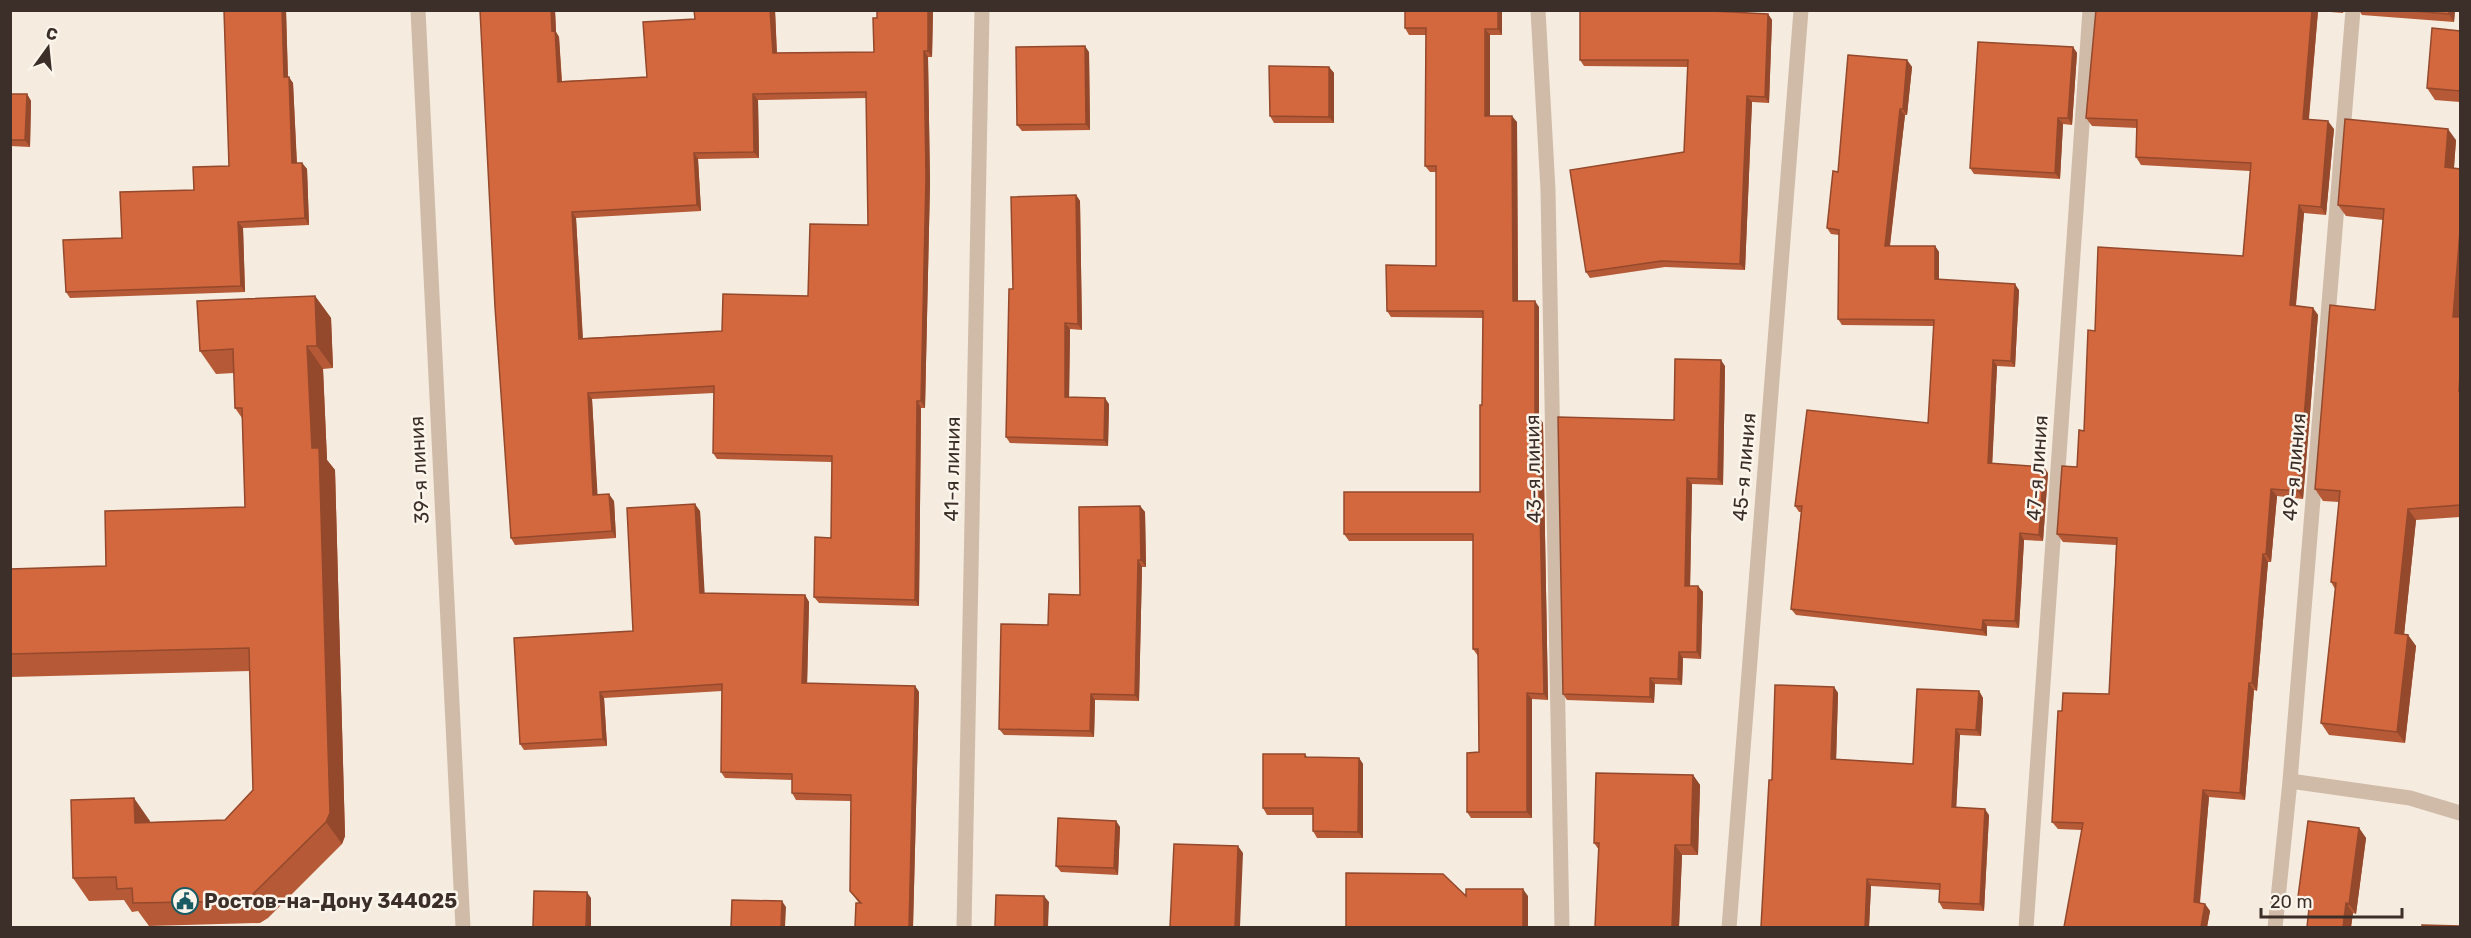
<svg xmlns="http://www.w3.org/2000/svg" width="2471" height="938" font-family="Rubik,sans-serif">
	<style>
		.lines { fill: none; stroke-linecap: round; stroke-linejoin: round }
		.minor { stroke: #cfbba8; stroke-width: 15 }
		.wall { fill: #b55936; fill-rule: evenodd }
		.shaded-wall { fill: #94492c }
		.building { fill: #d3683f; stroke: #94492c; stroke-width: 1.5; fill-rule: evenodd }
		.labels { text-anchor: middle; stroke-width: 5; stroke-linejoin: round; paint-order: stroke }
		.street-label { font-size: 20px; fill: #3c2f29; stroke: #fcf5ec }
		.poi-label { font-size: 20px; font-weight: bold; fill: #3c2f29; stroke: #fcf5ec; text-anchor: start }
	</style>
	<rect width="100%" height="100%" fill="#f5ebde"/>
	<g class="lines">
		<path class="minor" d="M418,10l45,918
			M1538,10l10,180 14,738
			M2290,781l120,17 50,15
			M964,928l18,-918
			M1729,928l72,-918
			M2026,928l64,-918
			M2275,928l15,-147 63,-771"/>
	</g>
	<path class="wall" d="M224,10h62l2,67 5,6 4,80h5l5,6 2,56 -66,3 2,64 -175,6 -4,-6 56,-54 107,-72z
		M480,10h75l1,22 3,5 3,44 85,-4 48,-58 -1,-9h81l2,43 97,-1 59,-42 -1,47h-4l2,126 -5,225h-4l-2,198 -100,-3 -5,-6 17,-59 1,-76 -115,-3 -4,-6 1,-60 -122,6 5,96 17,6 2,37 -101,7 -4,-7zM867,98l1,127 -60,71 -86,35 -139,7 -7,-120 125,-7 -3,-52 61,-1 -1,-58z
		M1405,10h97v25h-12v81l27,6 1,179 21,6v111l4,5 5,277 -16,-1v119h-61l-4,-6 12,-60 -1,-96 -5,-7v-108h-124l-5,-7 136,-42 2,-87 1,-87 -92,-1 -4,-6 49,-45v-94h-6l-5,-6 1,-131h-17l-4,-7z
		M2096,10h248l-1,3 -25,-2 -9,108 25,10 -8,86 -22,-2 -8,93 17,2 5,7 -15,184 -26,-3 -6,66h-3l-11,129 -3,-1 -9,110 -36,-3 -9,106 5,1 5,7 -3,16h-143l18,-97 -24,-1 -6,-7 10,-111 47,-17 7,-149 -53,-3 -6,-8 20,-67 7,-36 11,-100 148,-75 7,-85 -109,-6 -5,-8 1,-29 -45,-2 -6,-8z
		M2359,10h96l-1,12 -92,-7z
		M1768,14l4,6 -3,83 -17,-1 -7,168 -80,-3 -75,11 -4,-6 98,-120 4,-85 -104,-1 -4,-6z
		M2460,31v71l-25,-2 -8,-12z
		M2073,47l4,6 -5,72 -9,-1 -3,55 -86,-5 -4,-6z
		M1089,52l1,78 -68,1 -5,-6z
		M1907,60l5,7 -5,48h-2l-15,131h45l4,6v27l80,11 -4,77 -18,-1 -5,97 56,10 -5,68 -19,-1 -5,88 -32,-2v10l-191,-21 -5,-6 10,-97h-2l-4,-6 133,-83 6,-97 -92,-1 -4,-6 1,-84 -8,-1 -4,-6 11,-56z
		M1329,67l5,6v50h-60l-4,-7z
		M10,94h17l4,7 -1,46 -20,-1z
		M2456,140l-2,28 6,1v348l-44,3 -12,114 4,1 8,11 -11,97 -76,-8 -8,-12 14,-134 -4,-7 8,-80 -16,-1 -8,-12 60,-179 8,-90 -37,-4 -8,-11z
		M1076,195l4,6 2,129 -12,-1 -1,68 40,7 -1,42 -98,-3 -4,-6 7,-148z
		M315,296l16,22 2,50 -10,1 4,91 8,10 10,366 -3,8 -74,74 -8,5 -111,3 -11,-15 -6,1 -8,-12 -35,1 -16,-23 77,-57v1l75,-2 28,-30 -3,-119 -240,6v-108l96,-3 139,-59 -3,-89 -7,-10 -1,-35 -18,1 -16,-23z
		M1725,366l-2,119 -31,-1 -2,102h8l5,6 -2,67 -18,-1 -1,27 -27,-1 -1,19 -87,-3 -4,-6 111,-274z
		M1140,506l5,6 1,55h-4l-3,134 -44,-1 -1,37 -90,-2 -5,-6 49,-104 32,-30z
		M700,511l4,82 101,2 4,7 -2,81 108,3 4,6 -6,235h-58l4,-24 -9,-12 1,-90 -55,-1 -4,-7v-13l-67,-2 -4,-6 1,-81 -118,7 3,48 -83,4 -4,-6 113,-113z
		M1834,687l4,6 -2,66 77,5 66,-73 4,7 -2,38 -21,-1 -4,72 33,8 -5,96 -41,-2 -4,-7 1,-12 -69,-4 -2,41h-108l11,-147z
		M1305,754l2,3 52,1 4,6v74h-46l-4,-7v-16h-46l-4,-7z
		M1693,775l7,10 -2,70h-16l-3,72h-84l4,-77 -5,-7z
		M1116,821l4,6 -2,48 -57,-3 -5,-6z
		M2359,828l7,10 -10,76 -3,-1 -2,14h-44l2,-19 -4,-1 -7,-10z"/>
	<path class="shaded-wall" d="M282,10h4l2,73 -4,-6z
		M551,10h4l1,22 3,5 3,51 -4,-6 -6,-51z
		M770,10h5l2,50 -4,-7z
		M928,10h5l-1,47 -4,-6z
		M1498,10h4v25l-4,-6z
		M2312,10l6,1 -10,115 -5,-7z
		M2449,10h6l-1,12 -5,-8z
		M1768,14l4,6 -3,83 -4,-6z
		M1485,29l5,6v87l-5,-6z
		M1085,46l4,6 1,78 -4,-6z
		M2073,47l4,6 -5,72 -4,-7z
		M924,51l4,6 2,126 -5,225 -4,-7z
		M1907,60l5,7 -5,48 -4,-6z
		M1329,67l5,6v50l-5,-6z
		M289,77l4,6 4,86 -5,-6z
		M27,94l4,7 -1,46 -5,-7z
		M753,94l5,6 1,58 -5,-6z
		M1747,96l5,6 -7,168 -5,-6z
		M1900,109l5,6 -16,137 -4,-6z
		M1512,116l5,6 1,185 -5,-6z
		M2058,118l5,6 -3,55 -5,-6z
		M2328,121l6,8 -8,86 -5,-8z
		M2448,129l8,11 -3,39 -8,-12z
		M694,153l4,6 3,52 -4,-6z
		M302,163l5,6 2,56 -4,-7z
		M1076,195l4,6 2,129 -4,-6z
		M2299,205l5,8 -9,100 -5,-8z
		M572,212l4,6 7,127 -4,-6z
		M238,222l5,6 2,64 -4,-6z
		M2460,231v97l-7,-11z
		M1935,246l4,6v33l-4,-6z
		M2015,284l4,6 -4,77 -4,-6z
		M315,296l16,22 2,50 -16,-22z
		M1535,301l4,6v111l4,5 5,277 -4,-6 -9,-277z
		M2313,308l5,7 -15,184 -5,-8z
		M1065,323l5,6 -1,74 -4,-6z
		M307,346l16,23 4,91 8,10 10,366 -3,8 -16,-22 -14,-374z
		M1721,360l4,6 -2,119 -5,-6z
		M1993,360l4,6 -5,103 -4,-6z
		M588,393l4,6 6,103 -5,-7z
		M1105,398l4,6 -1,42 -4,-6z
		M917,401l4,7 -2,198 -4,-6z
		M2044,467l4,6 -5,68 -4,-6z
		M1687,478l5,6 -2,108 -5,-6z
		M2271,489l6,7 -6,66 -5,-8z
		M609,494l5,7 2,37 -4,-7z
		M695,504l5,7 5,88 -5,-6z
		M1140,506l5,6 1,55 -5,-7z
		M2408,509l8,11 -13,125 -8,-12z
		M2020,533l4,7 -5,88 -4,-7z
		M2263,554l5,8 -11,129 -5,-8z
		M1138,560l4,7 -3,134 -4,-6z
		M1698,586l5,6 -2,67 -4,-7z
		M805,595l4,7 -2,87 -5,-6z
		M1983,620l4,6v10l-5,-6z
		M2408,635l8,11 -11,97 -8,-11z
		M1679,652l4,6 -1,27 -4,-6z
		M1650,678l5,6 -1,19 -4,-6z
		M2249,683l5,7 -9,110 -5,-7z
		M915,686l4,6 -6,235h-4z
		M1834,687l4,6 -2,72 -5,-6z
		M1979,691l4,7 -2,38 -5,-6z
		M600,692l4,6 3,48 -4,-7z
		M1527,693l5,6v119l-5,-6z
		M1091,694l4,6 -1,37 -4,-6z
		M1956,729l4,6 -4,78 -4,-6z
		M1359,758l4,6v74l-5,-6z
		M1693,775l7,10 -2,70 -7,-10z
		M2203,790l6,7 -10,112 -5,-7z
		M134,798l16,23 1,24 -16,-22z
		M1985,809l4,6 -5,96 -4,-7z
		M1116,821l4,6 -2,48 -4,-7z
		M2359,828l7,10 -10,76 -7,-10z
		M1675,845l7,10 -3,72h-7z
		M1238,846l5,7 -3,74h-5z
		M1867,879l4,7 -2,41h-4z
		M1523,889l5,7v31h-5z
		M587,892l4,6v29h-5z
		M1044,896l5,6 -1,25h-4z
		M782,901l4,6 -1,20h-4z
		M2346,903l7,10 -2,14h-8z
		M2205,904l5,7 -3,16h-6z"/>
	<path class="building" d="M224,10h58l2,67h5l3,86h10l3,55 -67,4 3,64 -175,6 -3,-52 59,-2 -2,-46 74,-2 -1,-23 36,-1z
		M480,10h71l1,21 3,-1 3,52 89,-5 -4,-55 52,-3 -1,-9h76l3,43 101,-1 -1,-34h4v-8h51v41h-4l2,126 -5,224h-4l-2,199 -101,-3 1,-60 16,1 1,-82 -119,-3 1,-67 -126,7 5,102 16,-1 3,37 -101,7 -16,-231zM866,92l2,133 -58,-1 -2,72 -85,-2 -1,37 -143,8 -7,-127 125,-7 -3,-52 60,-1 -1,-58z
		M1405,10h93v19h-13v87h27l1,185h22v116h3l6,277 -17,-1v119h-60v-59l12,-1 -1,-103h-5v-115h-129v-42h136v-87h2l1,-94h-96l-1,-46 50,1v-100h-11l1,-138h-21z
		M1580,10h113l75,4 -3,83 -18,-1 -7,168 -79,-3 -75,11 -16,-102 114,-18 4,-92h-108z
		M2096,10h216l-9,109 25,2 -7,86 -22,-2 -9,100 23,3 -15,183 -27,-2 -5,65h-3l-11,129h-3l-9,110 -37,-3 -9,112 11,2 -4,23h-137l19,-104 -31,-1 6,-111h4l1,-18 46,1 8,-156 -60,-4 5,-68 15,1 2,-37 5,1 4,-101 7,1 3,-84 145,9 8,-93 -115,-6 1,-37 -51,-2z
		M2401,10h48v4z
		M2432,28l28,3v60l-33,-3z
		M1978,42l95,5 -5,71h-10l-3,55 -85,-5z
		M1085,46l1,78 -69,1 -1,-78z
		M1848,55l59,5 -4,49h-3l-15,137h50v33l80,5 -4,77 -18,-1 -5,103 56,4 -5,68 -19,-2 -5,88 -32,-1 -1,10 -191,-21 11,-103h-7l12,-96 121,13 6,-103 -96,-1 1,-89 -12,-2 6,-57 5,1z
		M1269,66l60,1v50l-59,-1z
		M10,94h17l-2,46h-15z
		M2345,119l103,10 -3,38 15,2v62l-7,86h7v60l-1,14h1v114l-52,4 -13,124 13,2 -11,97 -76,-9 15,-140 -5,-1 9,-91 -25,-2 15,-184 45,5 9,-101 -46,-4z
		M1076,195l2,129 -13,-1v74l40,1 -1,42 -98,-3 3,-148h4l-2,-92z
		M315,296l2,50h-10l5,102h7l11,365 -4,9 -74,73 -8,6 -111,2 -1,-15 -15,1 -1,-12 -43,1 -2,-78 63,-2 1,25 90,-3 28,-30 -4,-142 -239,6v-85l96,-3 -1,-55 140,-4 -3,-99h-7l-2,-59 -33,2 -3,-50z
		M1675,359l46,1 -3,119 -31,-1 -2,108h13l-1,66h-18l-1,27 -28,-1v19l-87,-3 -5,-277 116,3z
		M695,504l5,89 105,2 -3,88 113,3 -6,241h-54l1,-24h5l-11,-12 1,-96 -59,-2v-19l-71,-2 1,-88 -122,8 3,47 -83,5 -6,-106 119,-7 -6,-123z
		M1140,506l1,54h-3l-3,135 -44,-1 -1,37 -91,-2 2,-105 47,1 1,-31 31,1 -1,-88z
		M1775,685l59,2 -3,72 82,5 4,-75 62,2 -3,39 -20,-1 -4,78 33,2 -5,95 -41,-2 1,-18 -73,-5 -2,48h-104l8,-147h3z
		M1263,754h42v3l54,1 -1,74 -45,-1v-23h-50z
		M1596,773l97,2 -2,70h-16l-3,82h-77l4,-84h-5z
		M1058,818l58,3 -2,47 -58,-2z
		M2308,821l51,7 -10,76 -3,-1 -3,24h-36l3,-28 -12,-2z
		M1174,844l64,2 -3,81h-65z
		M1346,873l97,1 23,22v-7h57v38h-177z
		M534,891l53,1 -1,35h-53z
		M996,895l48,1v31h-49z
		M732,900l50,1 -1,26h-50z
		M2422,925l38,1v1h-38z"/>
	<defs>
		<symbol id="civic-ring" viewBox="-11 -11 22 22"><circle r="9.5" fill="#fcf5ec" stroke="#195b63" stroke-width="1.5"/><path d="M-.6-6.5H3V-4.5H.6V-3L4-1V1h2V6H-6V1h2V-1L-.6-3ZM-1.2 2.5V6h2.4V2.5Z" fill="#195b63"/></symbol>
	</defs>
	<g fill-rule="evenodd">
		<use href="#civic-ring" x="170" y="886" width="30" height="30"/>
	</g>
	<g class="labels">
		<g class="street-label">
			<text transform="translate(1744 467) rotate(-85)" y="7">45-я линия</text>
			<text transform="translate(2294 467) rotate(-85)" y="7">49-я линия</text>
			<text transform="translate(2037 468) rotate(-86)" y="7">47-я линия</text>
			<text transform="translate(952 469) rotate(-89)" y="7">41-я линия</text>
			<text transform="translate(1533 469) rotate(-91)" y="7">43-я линия</text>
			<text transform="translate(419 470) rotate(-93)" y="7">39-я линия</text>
		</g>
		<g class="poi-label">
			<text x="204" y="908">Ростов-на-Дону 344025</text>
		</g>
	</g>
	<rect width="2471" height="938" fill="none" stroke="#3c2f29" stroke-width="24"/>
	<g transform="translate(48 48) rotate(15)" stroke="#fcf5ec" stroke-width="4.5" paint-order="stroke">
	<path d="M0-4.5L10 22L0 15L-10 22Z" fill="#3c2f29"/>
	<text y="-9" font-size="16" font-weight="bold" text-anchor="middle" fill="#3c2f29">С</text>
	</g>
	<path d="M2261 908v9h141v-9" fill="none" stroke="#3c2f29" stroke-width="3"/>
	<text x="2270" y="908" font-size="18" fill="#3c2f29" stroke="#fcf5ec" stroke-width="4.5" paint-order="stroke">20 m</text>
</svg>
